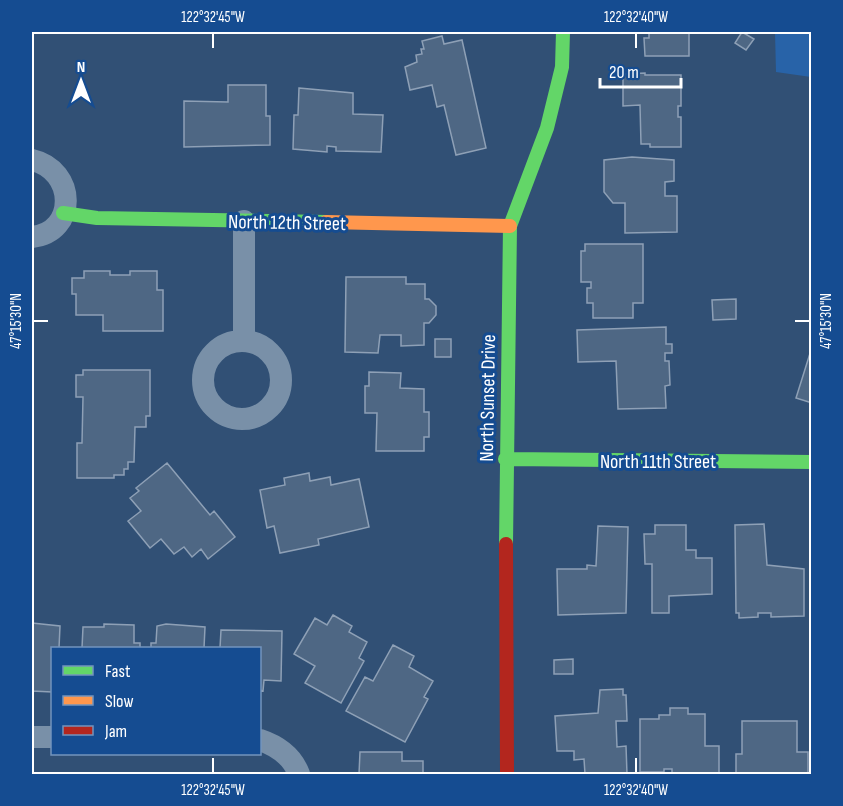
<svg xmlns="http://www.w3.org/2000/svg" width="843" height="806" font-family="'Sofia Sans Condensed',sans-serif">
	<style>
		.green { fill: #2863a8 }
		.building { fill: #4e6784; stroke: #8ea0b6; stroke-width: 1.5 }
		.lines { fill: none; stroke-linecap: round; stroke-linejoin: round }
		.street { stroke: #7990a8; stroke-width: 22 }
		.fast { stroke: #63d668; stroke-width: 14 }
		.slow { stroke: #ff974d; stroke-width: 14 }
		.jam { stroke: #b3261e; stroke-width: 14 }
		.ticks { fill: none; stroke: #fff; stroke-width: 2 }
		.labels { text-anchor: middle; stroke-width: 6; stroke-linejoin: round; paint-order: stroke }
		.street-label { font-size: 20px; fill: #fff; stroke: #154c91 }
		.neatline { fill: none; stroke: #fff; stroke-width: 2 }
		.ticks-label { font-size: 15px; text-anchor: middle; fill: #fff }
	</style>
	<rect width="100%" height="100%" fill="#315075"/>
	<path class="green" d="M775,32h36v45l-35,-5z"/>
	<path class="building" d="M649,32h40v24h-44l-1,-18h5z
		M742,32l12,7 -8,11 -11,-7z
		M442,36l2,8 18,-4 24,108 -30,7 -12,-50 -7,2 -5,-22 -22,5 -5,-23 12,-5 -1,-7 6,-1 -1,-5h3l-2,-8z
		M645,73v2h36v31h-3v11h3v30h-31v-3h-9l-1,-39 -17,1v-32z
		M228,85h38v31h4v29l-86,2v-46l44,1z
		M299,88l54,5v21l30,1 -2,37 -45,-1v-4l-9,-1v6l-34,-3 1,-34h4z
		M632,157l42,3v21l-9,1v14h12v36l-52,1v-30h-12l-9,-11v-32z
		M585,244h58v59h-10v15h-40v-15h-6v-15h4v-6h-10v-31h4z
		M84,271h26v4h20v-4h27v19h6v41h-60v-16h-27v-21h-4v-16h12z
		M346,277h60v7h19v15h4l7,7v9l-7,8h-5v22l-23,1v-11h-21l-2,18 -33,-1z
		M736,299v20l-23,1 -1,-20z
		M666,327v17h6v9h-7v8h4l1,24 -5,1 1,22 -48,1 -2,-48 -38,1 -1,-32z
		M435,339h16v18h-16z
		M812,347v56l-16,-5z
		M83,370h67v46h-4v11h-11l-1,35h-6v7h-4v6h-10v3h-37v-35h5l1,-46h-7v-22h7z
		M369,372l32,1 -1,15 24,1v23h5v25h-5v14h-48l1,-38h-12v-27h4z
		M167,463l43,52 4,-4 21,26 -27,22 -7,-10 -9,8 -8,-10 -10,7 -13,-15 -11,9 -22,-27 13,-10 -11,-13 9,-7 -3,-3z
		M309,473l1,8 20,-4 1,8 28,-6 10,48 -51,12 1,6 -39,8 -6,-27 -7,2 -7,-38 25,-5 -1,-7z
		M764,524l3,41 37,4v47l-33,1v-4h-13v4l-19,1v-5h-3l-1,-88z
		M655,525h31v25h10v8h16v36l-43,2v17h-17v-49h-7l-1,-30h11z
		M598,526l30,1 -2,86 -68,2 -1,-46h30v-4l9,1z
		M333,615l19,11 -3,6 18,10 -8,16 5,3 -23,42 -36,-20 10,-17 -21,-12 21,-36 12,7z
		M32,623l28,3 -1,22h-7v44l-20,-1z
		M104,624l30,1v18h6v5h-58l1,-21h21z
		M166,624l39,3 -1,21h-53v-5h5l1,-17z
		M221,630l61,1 -1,50 -17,-1 -1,11 -3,-1v4v-46h-40z
		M393,645l21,11 -5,11 24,14 -9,16 4,2 -23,43 -59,-31 19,-34 8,4z
		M573,659v15h-19v-14z
		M623,689v6h3l1,26h-11l1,26 9,-1 1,28h-42l-1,-15 -10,1v-9h-17l-2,-35 43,-3 2,-23z
		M670,708h18v6h17v32h14v28h-47v-5h-8v3h-24v-53h19v-4h11z
		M742,721h55v31h11v22h-72v-20h6z
		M360,752h42v9h21v13h-64z"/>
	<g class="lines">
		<path class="street" d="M32,160c44,10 46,72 0,77
			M244,221v120
			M203 380a39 39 0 1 1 78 0a39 39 0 1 1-78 0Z
			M32,737h20
			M260,740c18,6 32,16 39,34"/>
		<path class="fast" d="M63,213l34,5 229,4
			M505,459l307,3
			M506,544l4,-318 37,-98 15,-61 1,-35"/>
		<path class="slow" d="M326,222l184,4"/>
		<path class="jam" d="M506,544l1,230"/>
	</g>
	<path class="ticks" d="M213,33v15M636,33v15M33,321h15M795,321h15M213,758v15M636,758v15"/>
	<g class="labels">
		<g class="street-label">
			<text transform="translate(287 222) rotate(1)" y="7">North 12th Street</text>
			<text transform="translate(487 398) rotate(-89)" y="7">North Sunset Drive</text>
			<text x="658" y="468">North 11th Street</text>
		</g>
	</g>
	<rect width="843" height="806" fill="none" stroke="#154c91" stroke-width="66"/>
	<rect x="51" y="647" width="210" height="108" fill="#154c91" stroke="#7394bd" stroke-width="1.5"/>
	<rect x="63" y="666" width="30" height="9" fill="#63d668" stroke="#7394bd" stroke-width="1.5"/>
	<text x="105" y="677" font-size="18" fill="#ffffff">Fast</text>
	<rect x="63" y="696" width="30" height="9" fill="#ff974d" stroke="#7394bd" stroke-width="1.5"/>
	<text x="105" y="707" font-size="18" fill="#ffffff">Slow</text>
	<rect x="63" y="726" width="30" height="9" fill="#b3261e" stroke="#7394bd" stroke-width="1.5"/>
	<text x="105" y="737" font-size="18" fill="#ffffff">Jam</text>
	<g transform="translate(81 81)" stroke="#154c91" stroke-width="4.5" paint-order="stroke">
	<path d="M0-4.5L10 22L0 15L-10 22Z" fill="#ffffff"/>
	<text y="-9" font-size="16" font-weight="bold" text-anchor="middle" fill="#ffffff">N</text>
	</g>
	<path d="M600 78v9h81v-9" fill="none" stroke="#ffffff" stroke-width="3"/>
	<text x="609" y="78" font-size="18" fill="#ffffff" stroke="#154c91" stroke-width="4.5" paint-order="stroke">20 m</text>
	<rect x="33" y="33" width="777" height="740" class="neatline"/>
	<g class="ticks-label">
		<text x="213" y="22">122°32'45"W</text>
		<text x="636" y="22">122°32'40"W</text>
		<text transform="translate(16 321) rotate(-90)" y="5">47°15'30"N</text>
		<text transform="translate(826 321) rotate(-90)" y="5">47°15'30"N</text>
		<text x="213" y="795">122°32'45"W</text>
		<text x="636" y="795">122°32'40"W</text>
	</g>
</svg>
